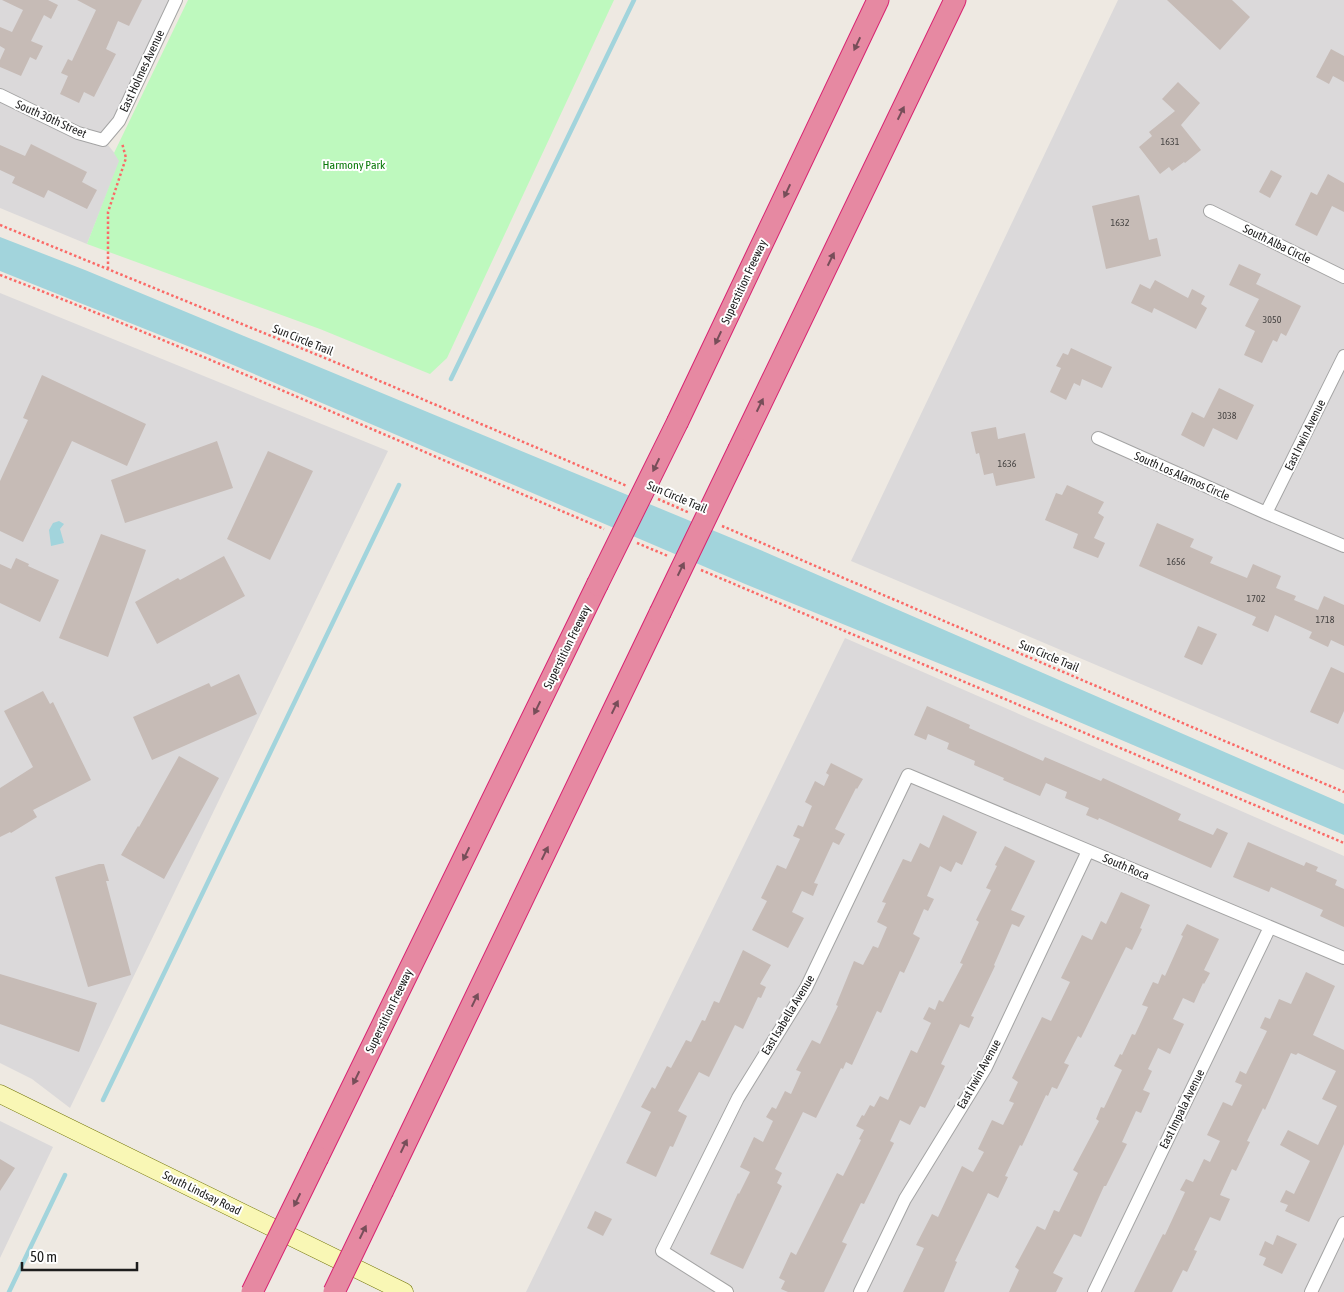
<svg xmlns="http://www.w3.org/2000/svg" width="1344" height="1292" font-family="'Asap Condensed',sans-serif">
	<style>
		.residential { fill: #dbd9da }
		.park { fill: #bef9be }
		.water { fill: #a2d4dc }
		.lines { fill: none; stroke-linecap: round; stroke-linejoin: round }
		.stream { stroke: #a2d4dc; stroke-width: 4.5 }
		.building { fill: #c6bbb6 }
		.street-casing { stroke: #a4a4a4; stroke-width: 14 }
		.secondary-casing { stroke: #707304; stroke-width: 19 }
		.highway-casing { stroke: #d82371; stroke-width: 23 }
		.path { stroke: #fa6a67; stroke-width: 2.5; stroke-dasharray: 2.5 2.5; stroke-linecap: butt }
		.street { stroke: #fff; stroke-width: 12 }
		.secondary { stroke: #f9f7b5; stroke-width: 18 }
		.highway { stroke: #e689a2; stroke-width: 21 }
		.highway-bridge-casing { stroke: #d82371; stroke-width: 23; stroke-linecap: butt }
		.highway-bridge { stroke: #e689a2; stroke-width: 21 }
		.oneway { fill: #774e59 }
		.labels { text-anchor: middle; stroke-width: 4; stroke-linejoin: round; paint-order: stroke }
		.number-label { font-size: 10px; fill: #474443 }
		.street-label { font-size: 12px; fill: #1d1d1d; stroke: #fff }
		.park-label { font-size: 12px; fill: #0b7a0b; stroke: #fff }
	</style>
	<rect width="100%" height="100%" fill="#eee9e2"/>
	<path class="residential" d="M0,0h176l-72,140 16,20 -33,84 -87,-36z
		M1118,0h226v770l-493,-209z
		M0,293l388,158 -318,657 -38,-29 -32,-16z
		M845,638l499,218v436h-818z
		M0,1121l53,26 -53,111z"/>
	<path class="park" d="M188,0h426l-167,358 -17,16 -110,-45 -233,-85 32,-83 -5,-8z"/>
	<path class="water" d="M0,237l85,33 680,282 579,252v31l-340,-145 -259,-106 -540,-231 -205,-82z
		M59,521l5,3 -4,5 4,14 -13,3 -2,-16 4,-7z"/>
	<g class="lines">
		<path class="stream" d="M451,379l183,-379
			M103,1100l296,-615
			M9,1292l56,-117"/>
	</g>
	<path class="building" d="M2,0h46l10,5 -7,14 -7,-4 -13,26 12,5 -7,14 -6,-3 -9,19 -21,-9v-7l5,-11 -5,-3v-19l12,5 11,-22z
		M77,0h65l-13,26 -11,-5 -12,28 10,5 -22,43 -10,-5 -5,11 -19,-9 8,-18 -7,-3 7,-14 4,2 24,-51z
		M1167,0h65l18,17 -30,33z
		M1331,49l13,7v26l-11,-6 -4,8 -13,-7z
		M1178,82l22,21 -19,22 20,25 -16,13 -1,-1 -12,9 -3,-4 -9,7 -21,-27 13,-11 -3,-4 26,-21 -13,-12z
		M31,144l56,28 -5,10 15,8 -10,19 -39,-19 -4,8 -32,-15 3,-6 -15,-7v-25l25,11z
		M1271,170l11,6 -12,22 -11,-6z
		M1328,174l16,9v29l-12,-6 -15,30 -22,-11 16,-33 6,3z
		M1139,195l10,45 8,-2 4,18 -55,13 -14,-63z
		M1239,264l22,10 -5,10 45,22 -15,30 -5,-3 -4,9 -4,-2 -11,23 -18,-8 11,-24 -10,-5 14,-27 -30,-14z
		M1155,280l33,18 4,-9 13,7 -4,8 6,4 -11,21 -42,-21 -2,5 -21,-10 9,-19 10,5z
		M1071,348l41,19 -10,21 -20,-9 -2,7 -6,-3 -8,17 -16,-8 11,-24 -5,-2 7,-13 5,2z
		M42,375l104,49 -19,42 -55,-25 -49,101 -23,-11v-50l28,-61 -5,-2z
		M1219,388l35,17 -17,35 -24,-12 -9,19 -23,-12 11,-23 12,6z
		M996,427l2,12 27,-6 10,45 -39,8 -3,-13 -9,2 -5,-22 -3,1 -5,-22z
		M217,441l16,47 -108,35 -14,-43z
		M268,451l45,20 -43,89 -43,-21z
		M1067,485l37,17 -6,11 6,4 -10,21 11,5 -7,15 -25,-10 5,-14 -33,-14 11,-27 6,2z
		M1157,523l37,16 -4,8 23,10 -3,6 37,15 6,-14 28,12 -5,12 20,8 -2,4 24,10 6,-14 20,9v41l-13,-6 -3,7 -19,-9 3,-6 -37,-17 -7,17 -16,-7 4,-8 -117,-51z
		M101,534l45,16 -38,107 -49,-19z
		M224,556l21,40 -88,48 -22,-42 43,-24 2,2z
		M16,558l13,6 -1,2 31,14 -19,42 -40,-19v-39l11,5z
		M1198,626l19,8 -15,31 -18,-8z
		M1331,667l13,6v38l-6,13 -28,-12z
		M239,674l18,40 -105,46 -19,-43 76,-34 2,4z
		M43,691l7,13 3,-2 38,78 -58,30 4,7 -26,16 -1,-1 -10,5v-49l33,-21 -29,-56z
		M927,706l43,19 -1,3 74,33 2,-4 56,24 2,-3 48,22 30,14 -3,6 35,15 4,-7 11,5 -17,35 -112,-50 -1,2 -12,-5 3,-7 -24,-10 2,-6 -21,-9 -6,13 -37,-16 1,-2 -30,-13 1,-4 -28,-12 2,-6 -21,-9 -2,6 -12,-5z
		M179,756l40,22 -55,101 -43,-24 17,-29 1,1z
		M831,763l32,16 -6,10 -1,-1 -21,41 10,5 -6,11 -6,-3 -19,41 4,1 -5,12 -11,-5 -10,21 12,6 -16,30 -36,-18 15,-29 -6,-3 16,-33 9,4 14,-30 -7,-3 5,-11 5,2 9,-21 -7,-4 10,-21 9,5 5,-11 -3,-2z
		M943,815l34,17 -15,33 -6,-3 -5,10 -11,-6 -13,30 7,3 -6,12 -4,-2 -11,25 7,4 -16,35 -4,-2 -19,42 -4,-2 -25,54 -6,-3 -3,7 -2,-1 -25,50 -13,-6 -28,57 7,4 -5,10 5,3 -39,83 -33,-15 28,-61 1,1 11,-22 -10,-5 14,-30 9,5 10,-21 -7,-4 6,-10 4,2 9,-18 6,3 10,-22 -5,-2 16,-30 8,4 18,-38 -2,-1 18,-44 9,4 10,-19 5,2 9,-21 -10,-5 9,-19 -4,-1 21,-43 8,3 9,-19 9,5z
		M1248,842l56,24 2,-4 12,5 -2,4 21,9 -2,5 9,4v38l-24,-11 3,-6 -52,-23 -2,5 -36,-15z
		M1005,846l30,15 -24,49 14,6 -6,11 -7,-3 -18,41 1,1 -24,50 3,1 -5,11 -9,-4 -19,40 4,2 -20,42 -5,-2 -10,19 -10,-5 -10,21 4,2 -30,61 -3,-1 -19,39 5,2 -23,48h-36l-7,-3 4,-8 -6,-3 12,-26 5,3 41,-82 6,3 18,-36 -2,-1 5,-9 -8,-4 6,-11 2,1 6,-11 4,2 6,-11 8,4 23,-50 6,3 14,-30 -8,-4 6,-12 6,3 4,-10 4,2 20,-38 -3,-1 19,-41 -3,-2 15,-30 -5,-2 11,-22 -2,-1z
		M99,864h5l5,17h-3l25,94 -43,12 -33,-110z
		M1121,892l29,13 -10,23 2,1 -10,21 -6,-3 -45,91 -3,-2 -14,27 5,2 -12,24 -5,-2 -4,9 -2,-1 -24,51 -2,-1 -15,31 3,1 -10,21 -10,-5 -33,68 2,1 -13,30h-41l21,-44 -8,-3 16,-31 6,3 24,-51 11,6 11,-20 -6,-3 14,-29 11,5 11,-22 -5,-2 9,-19 -6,-4 30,-61 9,4 19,-39 -9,-4 21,-43 10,5 9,-19 5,3z
		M1187,924l32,15 -15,31 6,3 -6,11 -1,-1 -9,20 -11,-5 -10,21 11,5 -14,30 -12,-6 -10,21 4,2 -9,19 7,3 -9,20 -5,-2 -14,31 5,2 -21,42h-2l-23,51 -7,-3 -21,39 10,5 -7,14h-47l10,-22 -4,-3 22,-41 8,4 9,-20 5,2 19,-39 -5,-3 26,-49 -3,-2 5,-12 3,1 18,-38 -8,-4 6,-12 2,1 10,-21 3,1 13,-28 -6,-2 11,-23 5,2 4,-10 3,2 18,-40 -2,-1z
		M743,950l28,15 -11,19 6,3 -5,11 -3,-1 -15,32 -8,-4 -26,52 -10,-5 -21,39 9,5 -14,31 -3,-1 -14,31 -30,-14 25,-51 -10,-5 11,-20 3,2 12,-23 4,2 15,-28 5,2 11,-22 3,1 9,-20 5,2z
		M1306,972l29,14 -22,49 31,15v94l-35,78 -24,-11 3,-6 -8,-3 6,-12 8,4 16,-33 -30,-16 8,-15 30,15 19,-39 -15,-7 14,-28 -38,-18 -2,2 -5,-2 -26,57 -2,-2 -16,33 3,1 -14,29 -4,-2 -12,26 10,4 -10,22 -10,-4 -16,33 3,1 -10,21 -4,-2 -11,22h-38l29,-58 2,1 20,-43 -5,-2 6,-11 7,3 11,-23 6,3 10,-21 -13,-6 16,-33 9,4 10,-21 -7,-3 5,-11 6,3 21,-43 -7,-3 5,-11 5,2 9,-20 12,5z
		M0,974l97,29 -18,49 -79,-28z
		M0,1159l15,9 -15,23z
		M595,1211l17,8 -9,17 -16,-8z
		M1277,1235l20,9 -15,30 -19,-9 3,-7 -7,-3 6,-14 8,4z"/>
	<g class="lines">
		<defs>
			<path id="street" d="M0,95l78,38 25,7 16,-19 57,-121
				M1210,211l134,66
				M1098,438l168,75 78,33
				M1266,513l78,-157
				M727,1292l-65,-41 76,-153 68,-110 102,-213 436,183
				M860,1292l45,-93 81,-132 102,-216
				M1094,1292l176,-365
				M1311,1292l33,-69"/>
			<path id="secondary" d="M0,1094l404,198"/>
			<path id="highway" d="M678,421l200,-421
				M739,449l216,-449
				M318,1157l279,-572
				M383,1190l277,-577"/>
		</defs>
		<use href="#street" class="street-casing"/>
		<use href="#secondary" class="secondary-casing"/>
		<use href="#highway" class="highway-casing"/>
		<path class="path" d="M0,225l342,140 285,121
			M108,269v-57l18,-54 -4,-15
			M0,275c204,78 403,169 604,254
			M658,499l32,14
			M722,526l622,266
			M637,543l31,13
			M701,570l643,273"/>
		<use href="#street" class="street"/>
		<use href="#secondary" class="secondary"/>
		<use href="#highway" class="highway"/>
		<defs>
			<path id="highway-bridge" d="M597,585l81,-164
				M660,613l79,-164
				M252,1292l66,-135
				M334,1292l49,-102"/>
		</defs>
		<use href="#highway-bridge" class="highway-bridge-casing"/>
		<use href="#highway-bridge" class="highway-bridge"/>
	</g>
	<defs><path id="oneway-solid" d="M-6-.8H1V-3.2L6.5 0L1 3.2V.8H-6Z" transform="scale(1.25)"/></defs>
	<g class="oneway">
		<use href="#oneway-solid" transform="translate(857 44) rotate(115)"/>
		<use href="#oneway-solid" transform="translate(901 113) rotate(-64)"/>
		<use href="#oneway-solid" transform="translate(787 191) rotate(115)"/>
		<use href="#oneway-solid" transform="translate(831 259) rotate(-64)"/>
		<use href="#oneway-solid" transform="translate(718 338) rotate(115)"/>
		<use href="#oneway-solid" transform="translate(760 405) rotate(-64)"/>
		<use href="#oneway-solid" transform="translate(656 465) rotate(116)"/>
		<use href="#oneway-solid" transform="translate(681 569) rotate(-64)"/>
		<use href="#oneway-solid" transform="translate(615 707) rotate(-64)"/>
		<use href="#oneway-solid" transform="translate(537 708) rotate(116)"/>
		<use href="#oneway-solid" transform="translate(545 853) rotate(-64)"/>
		<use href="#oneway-solid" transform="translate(466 854) rotate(116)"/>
		<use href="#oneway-solid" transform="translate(475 1000) rotate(-64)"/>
		<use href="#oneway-solid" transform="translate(356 1078) rotate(116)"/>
		<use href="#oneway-solid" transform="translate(404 1146) rotate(-64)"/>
		<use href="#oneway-solid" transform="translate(297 1200) rotate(116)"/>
		<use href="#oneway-solid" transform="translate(363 1232) rotate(-64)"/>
	</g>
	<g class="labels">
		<g class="number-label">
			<text x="1170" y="145">1631</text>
			<text x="1120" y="226">1632</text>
			<text x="1272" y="323">3050</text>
			<text x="1227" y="419">3038</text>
			<text x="1007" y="467">1636</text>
			<text x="1176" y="565">1656</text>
			<text x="1256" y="602">1702</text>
			<text x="1325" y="623">1718</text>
		</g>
		<g class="street-label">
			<text transform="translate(142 71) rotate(-65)" y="4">East Holmes Avenue</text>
			<text transform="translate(51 119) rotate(24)" y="4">South 30th Street</text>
			<text transform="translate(1277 244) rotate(26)" y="4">South Alba Circle</text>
			<text transform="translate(744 282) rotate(-65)" y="4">Superstition Freeway</text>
			<text transform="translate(303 340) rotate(22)" y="4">Sun Circle Trail</text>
			<text transform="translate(1305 435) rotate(-64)" y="4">East Irwin Avenue</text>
			<text transform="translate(1182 476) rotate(24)" y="4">South Los Alamos Circle</text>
			<text transform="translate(677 497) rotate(23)" y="4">Sun Circle Trail</text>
			<text transform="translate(567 647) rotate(-64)" y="4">Superstition Freeway</text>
			<text transform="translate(1049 656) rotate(23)" y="4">Sun Circle Trail</text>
			<text transform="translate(1126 867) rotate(23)" y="4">South Roca</text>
			<text transform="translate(389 1011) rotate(-64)" y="4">Superstition Freeway</text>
			<text transform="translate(788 1015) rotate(-59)" y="4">East Isabella Avenue</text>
			<text transform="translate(979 1074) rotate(-61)" y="4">East Irwin Avenue</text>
			<text transform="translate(1182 1109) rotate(-64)" y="4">East Impala Avenue</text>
			<text transform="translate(202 1193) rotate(26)" y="4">South Lindsay Road</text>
		</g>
		<g class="park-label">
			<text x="354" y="169">Harmony Park</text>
		</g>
	</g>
	<path d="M22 1262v8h115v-8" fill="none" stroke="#1d1d1d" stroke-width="2.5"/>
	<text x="30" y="1262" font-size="15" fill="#1d1d1d" stroke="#ffffff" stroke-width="4" paint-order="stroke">50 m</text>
</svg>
